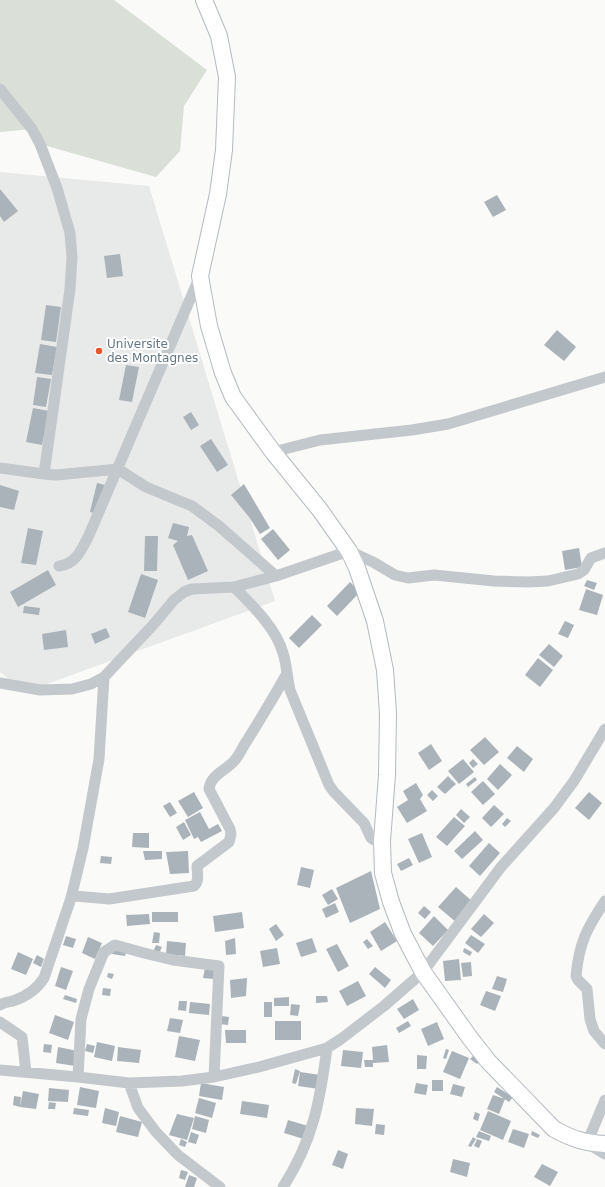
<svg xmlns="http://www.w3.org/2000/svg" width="605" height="1187" font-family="'DejaVu Sans',sans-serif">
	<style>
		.built { fill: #e8e9e9 }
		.green { fill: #dadfd7 }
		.building { fill: #aab3b9 }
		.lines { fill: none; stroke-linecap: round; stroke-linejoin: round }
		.secondary-casing { stroke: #b3babf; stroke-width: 18 }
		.street { stroke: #c3c8cc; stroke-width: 11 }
		.secondary { stroke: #fff; stroke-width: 16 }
		.poi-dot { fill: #e4572e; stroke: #fff; stroke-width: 1.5 }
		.labels { text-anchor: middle; stroke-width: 4; stroke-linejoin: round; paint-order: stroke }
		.poi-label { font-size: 12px; fill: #657683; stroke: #fff; text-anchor: start }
	</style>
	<rect width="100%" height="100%" fill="#fafaf8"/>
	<path class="built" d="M0,172l149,14 126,415 -250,91 -25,-20z"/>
	<path class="green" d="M0,0h114l93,70 -23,36 -4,45 -24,26 -116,-33 -8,-15 -32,3z"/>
	<path class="building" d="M0,189l18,22 -14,11 -4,-6z
		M497,195l9,15 -13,7 -9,-15z
		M120,254l3,22 -16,2 -3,-22z
		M46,305l15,2 -5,35 -15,-2z
		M557,330l19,17 -12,14 -20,-16z
		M40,344l17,3 -5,28 -17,-2z
		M126,365l13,2 -7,35 -13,-2z
		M37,377l14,2 -5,28 -13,-2z
		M33,408l16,3 -7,34 -16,-3z
		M191,412l8,13 -8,5 -8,-13z
		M211,439l17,26 -11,7 -17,-26z
		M97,483l8,2 -7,29 -8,-2z
		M244,484l26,44 -10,6 -11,-17 -18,-22z
		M0,485l19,6 -5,19 -14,-3z
		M173,523l16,4 -2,9 5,-1 16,36 -20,9 -15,-35 5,-4 -10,-3z
		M28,528l15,3 -7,34 -15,-2z
		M273,529l17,21 -12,10 -17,-21z
		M145,536h13l-1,35h-13z
		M579,548l3,19 -17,3 -3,-19z
		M48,570l8,15 -38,22 -8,-15z
		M141,574l17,6 -13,38 -17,-6z
		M587,580l10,3 -3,7 -10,-4z
		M350,582l10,10 -23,24 -10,-10z
		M586,589l17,6 -6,20 -18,-5z
		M24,606l16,2 -1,7 -16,-2z
		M312,615l10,10 -23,23 -10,-10z
		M565,621l9,4 -6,13 -10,-4z
		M106,628l4,9 -15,7 -4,-10z
		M66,630l2,17 -24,3 -2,-16z
		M549,644l14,12 -9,11 -15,-12z
		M538,658l15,12 -13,17 -15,-12z
		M485,737l14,15 -15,13 -14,-15z
		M431,744l11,17 -13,9 -11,-17z
		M517,746l16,13 -9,13 -17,-14z
		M463,759l11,13 -15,12 -11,-13z
		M473,759l5,5 -5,4 -4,-5z
		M500,764l12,11 -14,15 -11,-11z
		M448,776l8,8 -11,10 -8,-7z
		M475,777l2,3 -9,7 -2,-3z
		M483,781l12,13 -12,11 -12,-13z
		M416,783l7,12 -3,4 7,12 -20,12 -10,-16 11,-7 -5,-9z
		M432,790l6,6 -5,5 -6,-6z
		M194,792l9,16 -15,9 -10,-16z
		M589,792l13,11 -13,17 -14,-12z
		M170,802l7,11 -7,4 -7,-11z
		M494,805l10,9 -13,13 -9,-9z
		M461,809l9,8 -6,6 -8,-8z
		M200,812l9,17 9,-5 4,7 -21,11 -3,-5 -4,2 -9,-19z
		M454,817l11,9 -18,20 -11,-9z
		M507,818l4,3 -6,6 -3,-3z
		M184,822l7,13 -8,5 -7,-13z
		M475,831l8,9 -21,19 -8,-8z
		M133,833h16v15l-17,-1z
		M422,833l10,24 -13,6 -11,-24z
		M489,843l11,10 -20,23 -11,-10z
		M143,851h19v8l-17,1z
		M188,851l1,22 -19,1 -4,-22z
		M101,856l11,1 -1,7 -11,-1z
		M409,858l4,7 -12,6 -4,-7z
		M301,867l13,3 -4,18 -13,-3z
		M371,871l9,38 -30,14 -14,-35z
		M456,887l17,15 -17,20 -18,-15z
		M332,889l6,10 -10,6 -6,-10z
		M335,903l4,9 -13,6 -4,-9z
		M424,906l7,6 -6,7 -7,-6z
		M152,912h26v10h-26z
		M242,912l2,16 -29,4 -2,-16z
		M149,914l1,10 -23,2 -1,-11z
		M484,914l10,9 -13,14 -10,-8z
		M434,916l14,14 -15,16 -14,-13z
		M385,922l12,19 -16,10 -11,-19z
		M276,924l8,11 -8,6 -7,-12z
		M154,932l6,1 -1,10h-7z
		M471,935l14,9 -7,9 -13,-10z
		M66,936l10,3 -3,9 -10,-3z
		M88,937l14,6 -7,16 -13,-6z
		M235,938l1,16 -10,1 -1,-14z
		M312,938l5,14 -16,5 -5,-14z
		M367,939l6,7 -5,3 -5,-7z
		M167,941l19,2 -1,13 -19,-2z
		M337,944l12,22 -11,6 -12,-23z
		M156,945l6,2 -3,6 -6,-1z
		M115,947l12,2 -2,7 -13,-2z
		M277,948l3,16 -17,3 -3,-16z
		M464,948l8,4 -2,4 -7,-4z
		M18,952l15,7 -7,16 -15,-6z
		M37,955l7,4 -3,8 -8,-4z
		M459,959l2,21 -16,1 -2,-20z
		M471,962l1,14 -9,1 -2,-14z
		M61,967l12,4 -7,19 -11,-4z
		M375,967l16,13 -6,8 -16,-14z
		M205,968l10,1 -1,10 -11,-1z
		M108,973l6,1 -2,5 -5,-2z
		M497,976l10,3 -4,13 -11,-3z
		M247,978l-1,18 -15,2 -1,-18z
		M358,981l8,15 -19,10 -8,-15z
		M103,988l8,1 -1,7 -8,-1z
		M486,991l15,5 -6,15 -15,-6z
		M65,995l12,4 -1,4 -13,-4z
		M316,996h11l1,6 -12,1z
		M289,997v9h-15v-8z
		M413,999l6,11 -15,9 -7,-10z
		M179,1001h8l-1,10 -8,-1z
		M190,1002l20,2 -1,11 -20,-2z
		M264,1002h8v15h-8z
		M291,1004l9,1 -2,11 -8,-1z
		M55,1015l19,7 -6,18 -19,-7z
		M222,1016l7,1 -1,8 -8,-1z
		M170,1018l13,2 -3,13 -13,-2z
		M275,1021h26v19h-26z
		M408,1021l3,5 -12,7 -3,-5z
		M437,1022l7,17 -16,7 -7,-17z
		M225,1030h21v13h-20z
		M179,1036l21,4 -5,21 -20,-4z
		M97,1042l18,4 -3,15 -18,-4z
		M44,1044l8,1 -1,8 -8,-1z
		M87,1044l8,2 -2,7 -8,-2z
		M387,1045l2,17 -16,1v4h-8l-1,-7h9l-1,-13z
		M58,1047l20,4 -3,15 -19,-3z
		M118,1047l23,3 -2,13 -22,-2z
		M446,1049l3,1 -3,9 -3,-1z
		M343,1050l20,2 -2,16 -20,-2z
		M452,1051l17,7 -9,21 -17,-7z
		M417,1055l10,1 -1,13h-9z
		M473,1056l7,5 -3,3 -7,-5z
		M295,1069l5,2 -4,13 -4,-1z
		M300,1072l21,3 -2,14 -21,-3z
		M432,1080h11v11h-11z
		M201,1083l23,4 -2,13 -23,-4z
		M416,1083l12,2 -2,10 -12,-2z
		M453,1084l12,3 -3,10 -12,-3z
		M80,1087l19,4 -3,17 -19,-3z
		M497,1087l16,10 -4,5 -15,-10z
		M49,1088l20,2 -1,12 -20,-1z
		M23,1091l16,3 -3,15 -16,-2z
		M493,1095l12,4 -6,15 -12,-5z
		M14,1096l7,1 -1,10 -7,-2z
		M199,1098l17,5 -4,15 -17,-5z
		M242,1101l27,4 -2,13 -27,-4z
		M49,1102l7,1 -1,6h-7z
		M74,1108l15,2 -1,6 -15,-2z
		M105,1108l14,4 -3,14 -14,-3z
		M356,1108l18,1 -2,17 -17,-2z
		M488,1111l23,10 -8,19 -23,-10z
		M475,1112l5,2 -2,7 -5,-2z
		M177,1114l17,4 -7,22 -18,-5z
		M120,1116l22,6 -4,15 -22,-5z
		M195,1116l14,4 -3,13 -14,-4z
		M288,1120l20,6 -4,13 -20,-6z
		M376,1124l9,1 -1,10 -9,-1z
		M513,1129l16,5 -5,14 -16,-6z
		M479,1131l12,5 -2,5 -13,-4z
		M532,1131l8,4 -2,3 -7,-3z
		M191,1132l8,3 -3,9 -8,-2z
		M473,1137l3,2 -5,8 -3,-1z
		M181,1139l6,3 -2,5 -6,-2z
		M477,1139l5,2 -3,7 -5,-2z
		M338,1150l10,4 -5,15 -11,-4z
		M453,1159l17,4 -3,14 -17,-5z
		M542,1164l16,8 -8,14 -16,-9z
		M181,1170l7,2 -3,8 -6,-2z
		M189,1175l8,3 -3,9h-9z"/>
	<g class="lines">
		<defs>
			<path id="secondary" d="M204,0l15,36 8,41 -3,73 -6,44 -18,82 9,50 14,47 10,24 40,55 47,58 29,41 8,17 18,53 10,49 3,43 -1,62 -5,66 1,32 8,29 12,32 20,38 47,66 18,23 66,68c18,10 31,14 51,15"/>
		</defs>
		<use href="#secondary" class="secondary-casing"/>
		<path class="street" d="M0,89l32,40 8,15 17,44 13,45 2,24 -2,32 -26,185
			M273,452l47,-12 92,-10 36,-6 157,-47
			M0,468l44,6 12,1 62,-6 28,18 46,19 27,20 57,50
			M59,566c17,-2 23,-17 30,-31l111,-259
			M234,587c18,18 42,41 49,66 4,12 4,25 7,37l39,95 5,7 30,31 7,15 3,2 8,1
			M0,683l40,7 32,-1 19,-5 13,-7 49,-52 21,-25 10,-8 8,-3 42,-2 42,-11 73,-25 24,11 22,13 13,3 26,-3 60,6 34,1 20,-1 30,-7 6,-4 7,-12 14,-5
			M71,898l4,-2 34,3 85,-13c6,-5 3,-13 3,-20l32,-24 2,-8 -1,-5 -21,-40c1,-14 18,-19 26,-29 5,-6 8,-14 13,-21 13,-21 26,-42 38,-64
			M605,901c-18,27 -26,42 -29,75l2,4 9,9 3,30 4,12 11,13
			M0,1005c4,-3 8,-3 13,-4 12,-4 24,-12 31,-23l27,-80 12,-50 16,-89 5,-82
			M0,1022l22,15 4,35
			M0,1070l78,7 51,6 53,-2 32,-4 45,-10 68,-19 14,-9 43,-33 39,-34 78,-105 53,-59 20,-27 31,-52
			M78,1077l3,-58 8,-30 15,-37 11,-7 29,8 29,7 46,6 -5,111
			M129,1083l9,25 18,24 22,23 42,32
			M605,1100l-18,43 18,11
			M283,1187c30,-46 37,-86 44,-139"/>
		<use href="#secondary" class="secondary"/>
	</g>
	<circle class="poi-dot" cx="99" cy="351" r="4"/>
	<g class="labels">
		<g class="poi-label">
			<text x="107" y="348">Universite<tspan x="107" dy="14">des Montagnes</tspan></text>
		</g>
	</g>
</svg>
